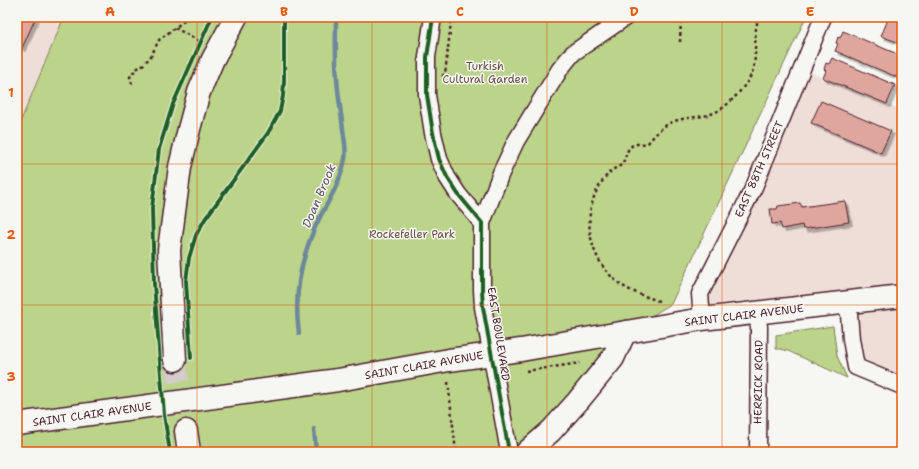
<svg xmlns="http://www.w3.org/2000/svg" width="919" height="469" font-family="'Shantell Sans',sans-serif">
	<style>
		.built { fill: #efded8 }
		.green { fill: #bbd48a; stroke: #827a5a }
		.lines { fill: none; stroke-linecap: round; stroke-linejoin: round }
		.stream { stroke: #6d889b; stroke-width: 4.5 }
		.building { fill: #dfa69d; stroke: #4a1f2b; filter: url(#shadow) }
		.secondary-tunnel { stroke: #d4cbca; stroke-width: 22; stroke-dasharray: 22 11; stroke-linecap: butt }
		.street-casing { stroke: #4a1f2b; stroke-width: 19 }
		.secondary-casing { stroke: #4a1f2b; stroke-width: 25 }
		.path { stroke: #4a1f2b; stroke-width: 2.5; stroke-dasharray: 3 3; stroke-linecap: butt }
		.street { stroke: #f6f6f2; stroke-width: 16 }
		.secondary { stroke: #f6f6f2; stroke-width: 22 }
		.cycleway-casing { stroke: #f6f6f2; stroke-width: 6 }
		.cycleway { stroke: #1b5e20; stroke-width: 4 }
		.grid { fill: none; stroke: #e8590c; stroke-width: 1; stroke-opacity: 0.55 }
		.labels { text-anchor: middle; stroke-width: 3; stroke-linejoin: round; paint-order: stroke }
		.park-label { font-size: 11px; fill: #664c43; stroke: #f6f6f2 }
		.street-label { font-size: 11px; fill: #4a1f2b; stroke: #f6f6f2 }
		.water-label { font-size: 12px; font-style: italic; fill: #5c5463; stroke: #f6f6f2 }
		.neatline { fill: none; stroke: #e8590c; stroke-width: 1.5 }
		.grid-label { font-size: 13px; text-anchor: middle; font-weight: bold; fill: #e8590c }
	</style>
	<defs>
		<filter id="shadow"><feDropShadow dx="3.5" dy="3.5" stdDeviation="0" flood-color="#0004"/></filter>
	</defs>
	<rect width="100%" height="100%" fill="#f6f6f2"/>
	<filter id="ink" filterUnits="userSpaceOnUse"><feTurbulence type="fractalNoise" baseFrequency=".025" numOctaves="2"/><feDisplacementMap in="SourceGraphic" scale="8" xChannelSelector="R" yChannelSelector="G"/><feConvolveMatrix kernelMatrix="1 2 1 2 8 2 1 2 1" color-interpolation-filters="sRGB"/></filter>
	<g filter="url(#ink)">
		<path class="built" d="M17,17h47l-47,113z
			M802,69l100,41v276l-38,-16 -16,-68 -146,17 -2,-25z"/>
		<path class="green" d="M64,17h742l-135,287 -46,28 -102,120h-506v-322z
			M833,326l4,30 10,22 -59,-27 -7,-2h-5v-14z"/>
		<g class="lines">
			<path class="stream" d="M299,333c-6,-41 3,-81 22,-118 10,-18 20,-35 24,-56 2,-9 -1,-20 -2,-30 -2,-17 -5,-34 -6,-51 -2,-20 -1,-41 -1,-61
				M314,429l2,23"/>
		</g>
		<path class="building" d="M17,17h19l-14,31 -5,-2z
			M889,17h13v27l-21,-8z
			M843,31l59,25v14l-3,8 -64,-27 3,-7 -2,-1 2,-6 2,1z
			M832,58l63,27 -8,19 -64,-26 3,-7 -2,-2 2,-6 3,1z
			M821,101l70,30 -10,22 -70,-30z
			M845,201l4,21 -46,7 -1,-4 -20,4 -2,-6 -8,1 -2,-15h7l1,-3 22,-3 2,4z
			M902,222v25l-1,1 -3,-25z"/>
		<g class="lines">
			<path class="secondary-tunnel" d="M175,360l11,71"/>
			<defs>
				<path id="street" d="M433,17l-6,40v38l6,38 6,26 8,18 11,17 24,29v67l1,17 26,145
					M482,223l19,-50 15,-32 44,-72 13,-16 53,-36
					M848,302l3,37 5,28 46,19
					M757,313l2,14 -1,125
					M702,319l-2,-25 54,-107 69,-170"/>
				<path id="secondary" d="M175,360l-6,-110 11,-83 9,-38 10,-37 14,-33 23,-42
					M17,424l321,-44 111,-20 72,-10 181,-31 200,-23
					M186,431l3,21
					M527,452l24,-21 27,-30 35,-43 12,-26"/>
			</defs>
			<use href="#street" class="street-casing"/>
			<use href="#secondary" class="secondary-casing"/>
			<path class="path" d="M175,28l26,14
				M680,42l1,-25
				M442,76l3,-2 6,-51 -2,-6
				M132,84l-2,-7 5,-7 9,-6 7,-8 8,-16 30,-23
				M189,260l7,-25 9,-16 63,-86 12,-22 3,-15 1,-14v-65
				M659,301c-15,-5 -32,-10 -44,-21 -25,-22 -33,-60 -18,-90 7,-12 12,-20 25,-25 7,-15 4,-23 25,-21 8,-9 14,-17 25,-22 12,-5 24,-4 36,-7 16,-4 32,-22 41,-36 11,-19 2,-42 10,-62
				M526,371l54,-8
				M448,382l8,70"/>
			<use href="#street" class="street"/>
			<use href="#secondary" class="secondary"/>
			<defs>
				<path id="cycleway" d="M433,17l-6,40v38l6,38 6,26 8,18 11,17 24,29v67l1,17 26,145
					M191,358l-5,-77 3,-23 7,-23 9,-16 63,-86 12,-22 3,-15 1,-14v-65
					M170,452l-6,-37 -10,-131 -2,-76 7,-59 14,-45 39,-87"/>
			</defs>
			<use href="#cycleway" class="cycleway-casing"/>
			<use href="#cycleway" class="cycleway"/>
		</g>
	</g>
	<path class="grid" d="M197,17v435M372,17v435M547,17v435M722,17v435M17,164h885M17,305h885"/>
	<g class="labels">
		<g class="park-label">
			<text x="485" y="70">Turkish<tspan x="485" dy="13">Cultural Garden</tspan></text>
			<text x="412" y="238">Rockefeller Park</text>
		</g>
		<g class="street-label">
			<text transform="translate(759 169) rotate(-66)" y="4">EAST 88TH STREET</text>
			<text transform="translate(744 315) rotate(-7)" y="4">SAINT CLAIR AVENUE</text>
			<text transform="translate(499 334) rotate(81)" y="4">EAST BOULEVARD</text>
			<text transform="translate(424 365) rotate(-10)" y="4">SAINT CLAIR AVENUE</text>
			<text transform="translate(758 382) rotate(-89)" y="4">HERRICK ROAD</text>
			<text transform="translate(92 414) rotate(-8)" y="4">SAINT CLAIR AVENUE</text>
		</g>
		<g class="water-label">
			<text transform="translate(319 196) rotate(-67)" y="4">Doan Brook</text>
		</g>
	</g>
	<rect width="919" height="469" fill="none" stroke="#f6f6f2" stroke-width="44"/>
	<rect x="22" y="22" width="875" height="425" class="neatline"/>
	<g class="grid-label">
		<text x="110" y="16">A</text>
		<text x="284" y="16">B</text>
		<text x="460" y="16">C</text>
		<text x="634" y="16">D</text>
		<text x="810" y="16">E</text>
		<text x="11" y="97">1</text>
		<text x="11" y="239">2</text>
		<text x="11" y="381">3</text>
	</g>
</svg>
